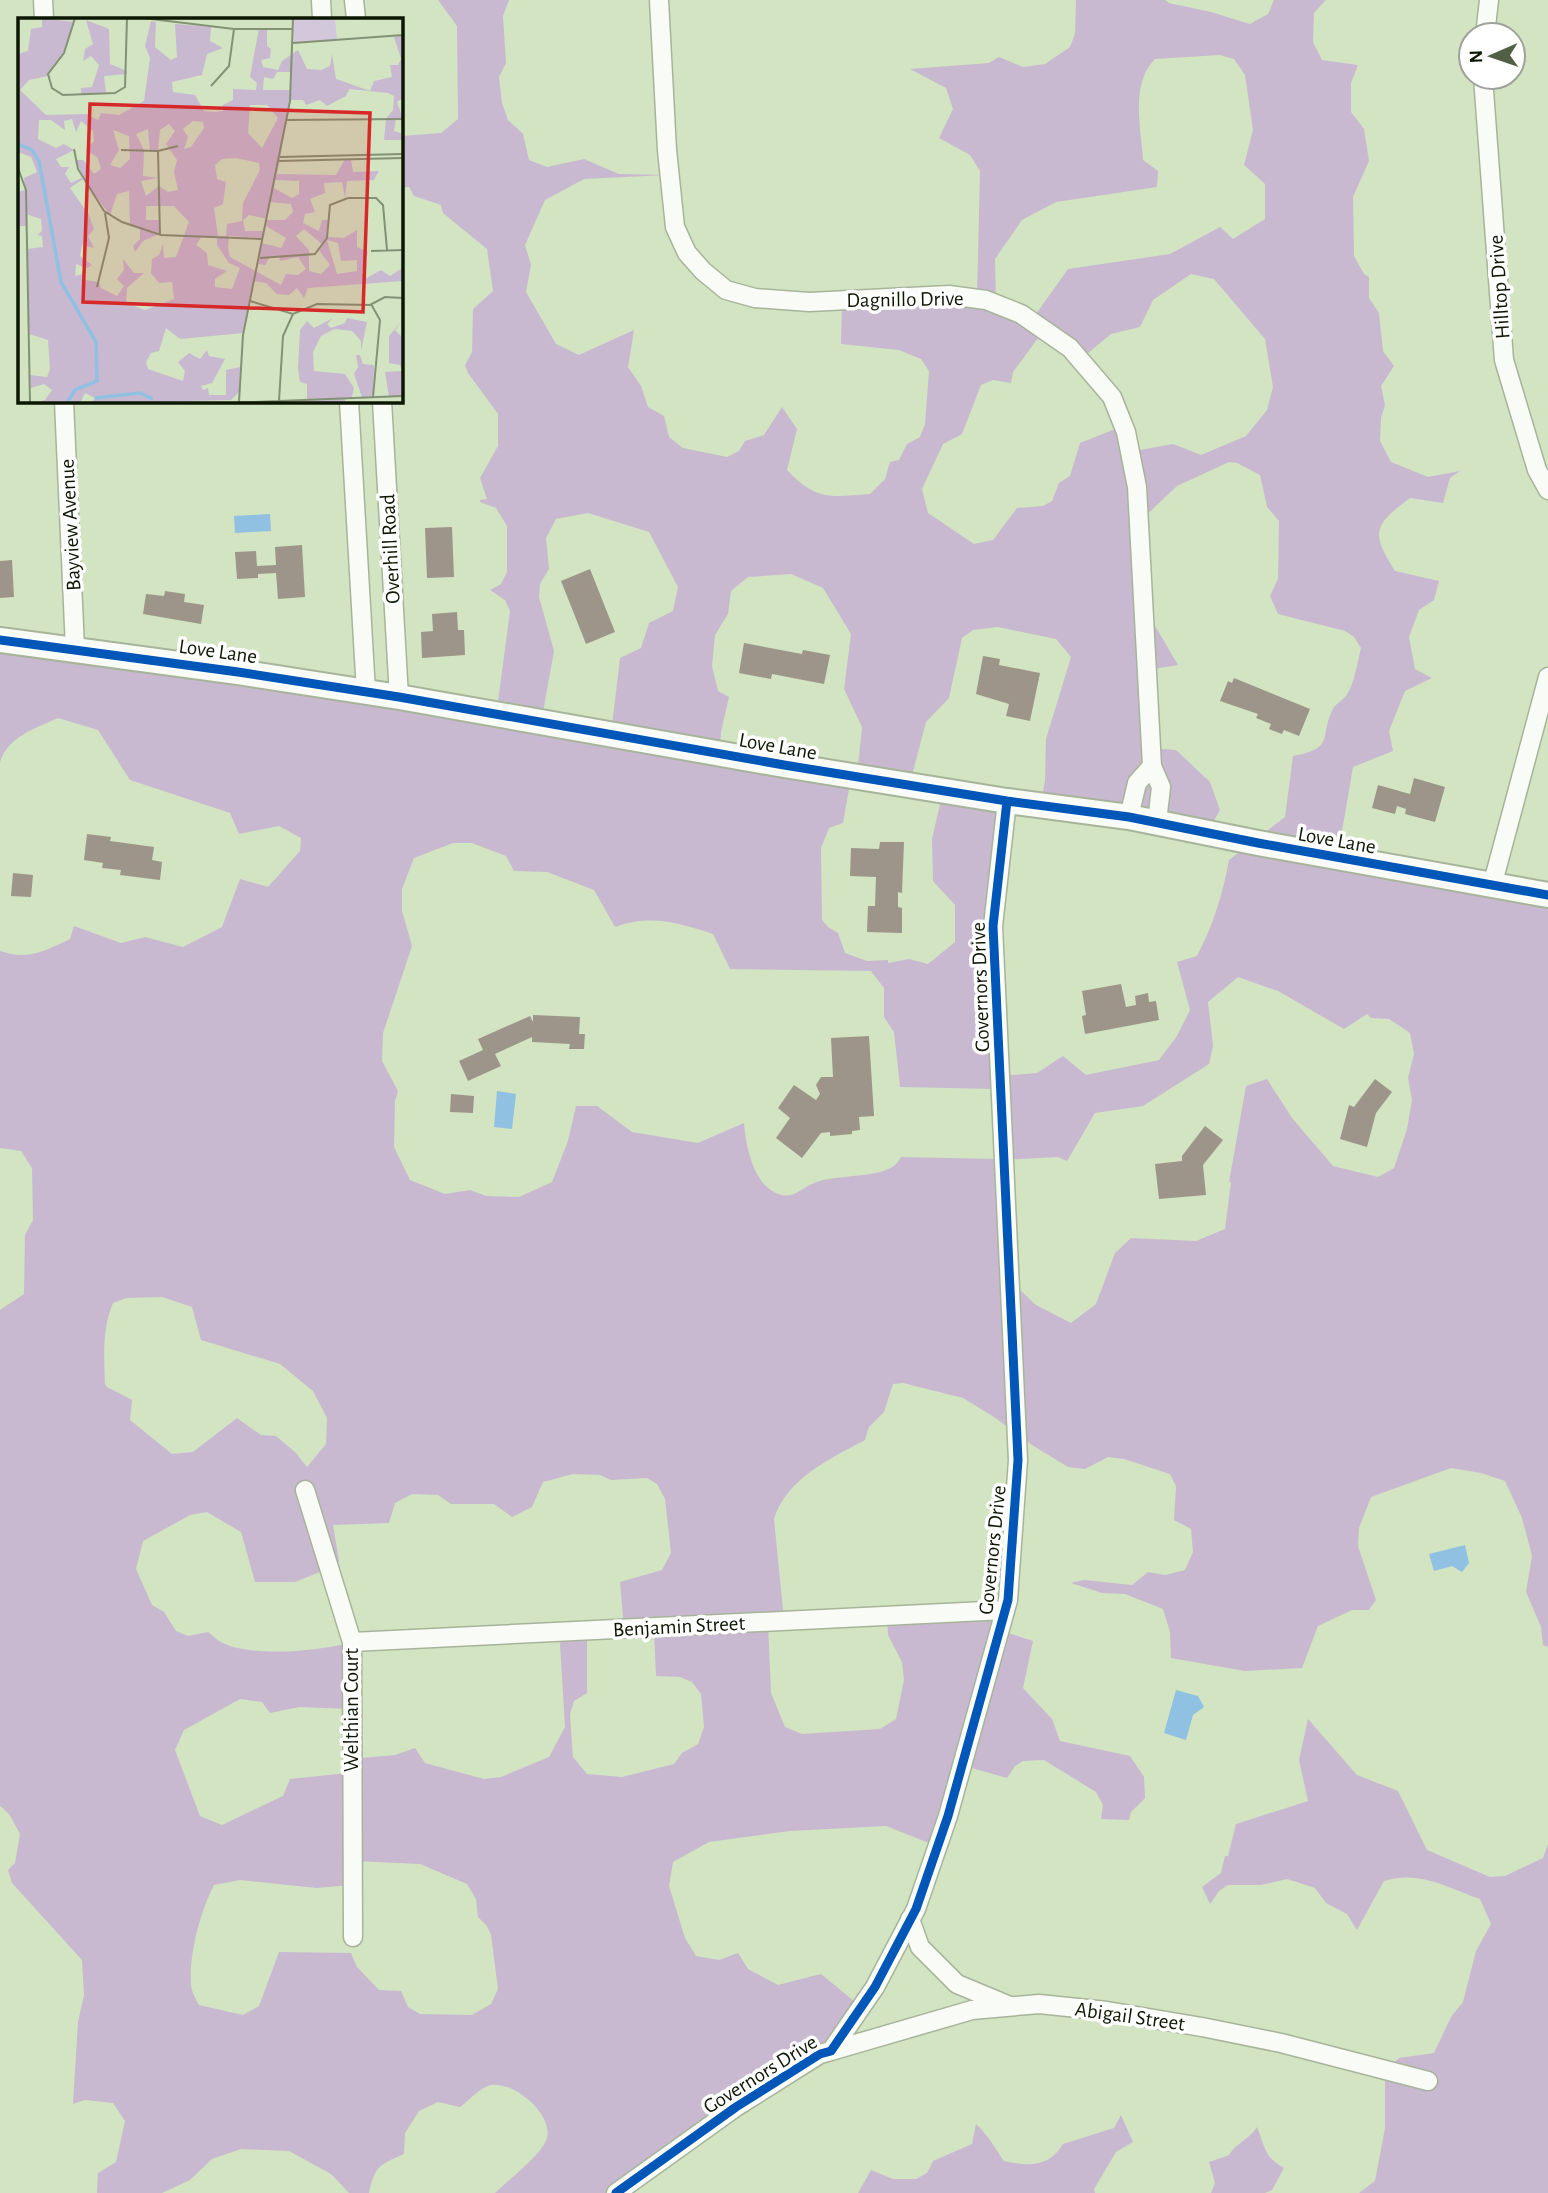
<svg xmlns="http://www.w3.org/2000/svg" width="1548" height="2193" font-family="'Alegreya Sans',sans-serif">
	<style>
		.forest { fill: #c8b9d1; fill-rule: evenodd }
		.water { fill: #90c0e2 }
		.building { fill: #9d9589 }
		.lines { fill: none; stroke-linecap: round; stroke-linejoin: round }
		.street-casing { stroke: #a7b49a; stroke-width: 21 }
		.secondary-casing { stroke: #a7b49a; stroke-width: 28 }
		.street { stroke: #f8fbf6; stroke-width: 18 }
		.secondary { stroke: #f8fbf6; stroke-width: 24 }
		.cycleway-casing { stroke: #fff; stroke-width: 13 }
		.cycleway { stroke: #0057b8; stroke-width: 9 }
		.labels { text-anchor: middle; stroke-width: 7; stroke-linejoin: round; paint-order: stroke }
		.street-label { font-size: 21px; fill: #0c1702; stroke: #fff }
		.inset-river { fill: none; stroke: #90c0e2; stroke-width: 3.5 }
		.inset-road { fill: none; stroke: #839275; stroke-width: 2 }
		.view { fill: #d62828; fill-opacity: 0.15; stroke: #d62828; stroke-width: 3.5 }
		.inset-edge { fill: none; stroke: #0c1702; stroke-width: 3.5 }
	</style>
	<rect width="100%" height="100%" fill="#d2e4c2"/>
	<path class="forest" d="M438,0h71l-6,16 3,47 -7,14 3,26 6,17 15,14 6,26 18,7 37,-8 35,15 47,1 -82,4 -39,21 -20,45 6,20 -5,27 30,52 23,11 55,-25 -6,37 13,19 7,21 16,9 5,21 14,11 44,9 12,-6 6,-10 19,-6 18,-28 15,22 -10,41c29,31 44,27 83,24l15,-15 5,-17 9,-2 8,-16 13,-7 5,-13 4,-53 -8,-12 -22,-9 -58,-6 1,-41 135,-6 3,-126 -10,-16 -31,-17 14,-29 -7,-21 -36,-19 79,-6 10,-6 24,10 22,-3 25,-17 5,-13 1,-34h89l4,3 42,9 39,12 18,-10 6,-14h52l-12,13 -1,29 9,18 36,5 -7,18v29l13,17 5,32 -16,36 1,59 10,18 5,3v21l10,15 4,38 11,15 -13,20 4,19 -4,13 -1,23 11,21 37,15 32,-6 -10,7 -7,25 -33,-5c-36,27 -40,34 -15,73l44,10 -5,19 -15,10 -10,27 6,32 17,9 -27,13 -16,40 4,20 -40,16 -14,82 209,48v750l-5,-2 -2,-18 -15,-35 6,-36 -10,-38 -17,-37 -24,-8 -30,-5 -80,29 -12,31 -1,18 18,54 -7,10h-17l-34,16 -16,42 -57,3 -74,-13 -1,-26 -7,-23 -38,-15 -23,-1 -31,-10 13,-3 48,5 16,-13 17,3 20,-5 8,-18 -2,-23 -17,-9 2,-34 -6,-12 -46,-15 -16,-2 -23,12 -17,-2 -36,-22 -38,-28 -31,-19 -60,-15 -10,1 -9,28 -15,15 -4,13c-35,19 -78,38 -91,79l10,101 -16,4 3,69 14,34 17,7 78,-5 16,-10 8,-39 -2,-18 -14,-27 -1,-18 113,-5 2,19 31,10 -10,47 29,31 8,22 70,15 14,21 1,21 -14,14 -2,8 -28,-1 2,-14 -7,-13 -52,-32 -21,1 -8,5 -8,12 -46,-13 -27,80 -48,-19 -96,5 -81,11 -36,20 -4,24 16,52 11,18 23,4 19,-7 10,16 30,16 43,-11 39,32 -27,42 -218,145h-120c13,-13 47,-38 52,-55 6,-24 -33,-57 -56,-53 -10,2 -22,15 -31,22l-22,-5 -19,9 -14,22 -1,21c-25,11 -29,12 -35,39h-20l-18,-19 -42,-23 -48,-2 -29,10 -22,21 -28,13h-65l1,-20 18,-11 9,-41 -12,-18 -28,-3 -12,4 5,-82 6,-27 -2,-35 -70,-77 -4,-13 7,-7 5,-29 -11,-20 -9,-8v-496l24,-16 1,-59 8,-15 -1,-52 -11,-17 -21,-3v-197c27,10 45,0 70,-12l4,-13 47,17 24,-6 38,10 39,-20 18,-48 28,8 32,-36 1,-13 -22,-12 -40,8 -9,-21 -100,-33 -32,-50 -40,-12c-24,11 -49,18 -58,44v-120l498,60 12,-91 -5,-11 -15,-10 11,-6 6,-12v-46l-11,-18 -16,-6v-2l7,-1 -7,-21 18,-32v-32l-30,-41 -3,-8 7,-13 1,-43 20,-18 -6,-42 -44,-36 -2,-8 -27,-9 -5,-9h-8v-51l40,-3 17,-14 -1,-93zM1220,55l14,4 11,16 8,55 -9,35 21,19v35l-32,20 -13,-12 -50,27 -102,15 -37,52 -35,-17 -1,-45 27,-39 34,-18 101,-15 1,-16 -15,-11c-2,-33 -13,-76 12,-101zM1191,274l23,5 51,60 8,48 -6,23 -21,26 -45,19 -28,-11 -44,8 -11,-24 -38,15 -10,33 -11,7 -7,18 -9,5 -26,2 -24,32 -19,4 -46,-31 -6,-24 21,-45 19,-10 19,-49 12,-5 18,3 2,-11 28,-38 41,24 29,-24 29,-7 13,-27zM1229,462l8,1 23,12 7,32 12,14 -1,58 -8,17 8,18 67,17 9,6 7,11c-4,15 -6,35 -15,48 -3,4 -9,7 -12,11 -16,29 3,41 -41,49l-8,61 -56,43c-6,33 -16,66 -32,96l-20,6 13,48 -13,26 -18,24 -73,15 -23,-19 -26,17 -36,3 -11,-146 10,-126 -58,-8 -10,43 1,42 22,24v37l-27,22 -19,-5 -21,4v-3l-21,1 -22,-8 -7,-20 -10,-6 -6,-7 -1,-72 8,-20 14,-5 8,-45 -131,-24 1,-22 8,-35 -11,-6 -6,-25 3,-31 13,-21 3,-23 17,-14 43,-3 32,14 28,46 -7,55 18,38 -5,48 53,8 16,-61 23,-24 13,-60 11,-8 25,-3 58,12 15,18 -25,82 -1,42 -5,27 164,30 16,-28 -10,-28 -34,-32 -27,-2 -1,-78 30,-5 -37,-63 -4,-78 40,-38zM588,513l61,19 29,55 -5,24 -24,12 -8,25 -21,10 -9,76 -68,-22 11,-61 -15,-54 1,-13 9,-15 -3,-31 10,-19zM453,843h19l34,13 8,15 33,1 47,18 21,37c36,-13 63,-4 98,7l17,35 141,2 13,17v29l10,15 6,55 95,2 1,70 -95,-2c-4,7 -7,10 -15,13 -20,8 -58,5 -74,14 -10,4 -18,14 -30,11 -28,-6 -36,-48 -38,-72l-46,20 -66,-11 -35,-26h-21l-8,35 -16,41 -33,15 -33,-1 -16,-6 -25,4 -35,-14 -16,-33 1,-46 3,-10 -16,-30 1,-28 29,-87 -10,-35v-22l12,-31zM1238,977l40,14 66,38 23,-15 4,4 18,1 21,14 4,21 -6,24 4,22 -5,29 -13,39 -16,9 -45,-11 -41,-48 -25,-39 -21,7 -17,96h2l-6,47 -29,12 -65,-3 -16,15 -19,51 -25,19 -35,-18 -31,-29 -6,-116 59,-3 9,4 28,-48 48,-7 66,-42 4,-18 -5,-44zM162,1297l30,10 9,33 79,24 33,27 14,27 -1,26 -19,23 -11,-14 -20,-17 -15,-1 -24,-17 -44,34 -21,2 -42,-34 2,-20 -25,-13 -2,-3c-1,-28 -3,-55 8,-81l13,-5zM573,1474l27,1 11,5 36,-2 10,6 8,15 6,54 -9,17 -42,12 4,46 30,2 2,46 24,1 12,5 9,12 3,33 -6,17 -16,9 -8,11 -52,13 -35,-3 -14,-17 -3,-43 4,-13 13,-8v-56l-25,2 -2,5 5,83 -16,30 -48,20 -17,2 -59,-16 -10,-15 -20,7 -45,4 -3,14 -57,6 -7,17 -61,29 -22,-9 -25,-66 9,-20 56,-31 22,3 8,11 29,-6 50,2v-66c-31,8 -94,14 -124,1 -6,-2 -12,-8 -17,-12l-20,4 -12,-5 -12,-19 -12,-7 -16,-36 7,-28 47,-26 17,-3 34,20 14,50h40l42,-17 2,-4 -6,-36 56,-2 6,-20 17,-9 26,1 13,9h43l18,13 20,-10 11,-25zM354,1861l66,3 47,20 9,15 2,18 9,9 4,9 7,54 -7,15 -19,11 -52,-1 -12,-7 -7,-16 -22,-1 -22,-23 -6,-14 -72,-1 -20,54 -16,9 -44,-10c-3,-6 -8,-14 -8,-21 -2,-30 9,-72 23,-99l26,-5 77,8 34,-3z
		M1308,1719l49,56 41,16 29,59 63,27 15,-1 38,-18 5,-14v349h-189l16,-12 10,-53v-57l14,-13 35,-5 17,-36 12,-15 13,-51 15,-27 -11,-25c-34,-12 -61,-29 -96,-18l-27,49 -10,-16 -21,-11 -11,-15 -28,-9 -26,6h-33l-9,6 -9,13 -8,-17 19,-14 4,-17h3l8,-32 72,-23 -9,-41z
		M1121,2115l12,27 -17,10 -22,37 1,4h-237l13,-23 22,9h23l11,-6 6,-12 39,-17 4,-20c13,12 18,23 28,37 23,5 45,7 59,-17l51,-16z
		M1257,2127c8,20 7,30 27,41l-12,22 -7,3h-54l4,-10 -6,-21 20,-7c7,-12 21,-16 28,-28z"/>
	<path class="water" d="M270,514l1,17 -36,2 -1,-17z
		M497,1091l19,3 -4,35 -18,-2z
		M1465,1545l4,18 -7,9 -10,-6 -18,5 -5,-17z
		M1176,1690l22,6 6,11 -11,8 -7,25 -22,-7z"/>
	<path class="building" d="M452,527l2,50 -27,1 -2,-50z
		M302,545l3,52 -27,2 -2,-26 -18,1v4l-21,1 -2,-27 21,-1 1,15 19,-1 -1,-18z
		M12,560l2,37 -14,1v-37z
		M590,569l25,63 -29,12 -25,-63z
		M165,591l20,3 -1,8 20,3 -3,19 -58,-10 3,-20 18,2z
		M457,612l1,18h6l1,25 -43,3 -1,-26 12,-1 -1,-17z
		M744,643l58,11 1,-4 27,5 -6,29 -52,-10 -1,5 -32,-6z
		M983,656l17,3 -1,6 41,8 -10,48 -24,-5 3,-12 -33,-10z
		M1234,678l76,31 -11,27 -15,-6 -2,4 -13,-5 2,-5 -15,-6 2,-4 -38,-13 8,-20 4,2z
		M1414,778l31,9 -10,35 -30,-8 1,-5 -9,-3 -2,8 -23,-6 6,-23 32,9z
		M87,834l24,3 -1,4 44,6 -2,13 10,2 -2,18 -40,-5 1,-5 -19,-2 1,-5 -19,-3z
		M880,842h24l-2,51 -4,-1v15l4,1v25l-35,-1 1,-26h7l1,-29 -26,-1 1,-28 28,1z
		M13,873l20,2 -2,22 -20,-1z
		M1121,984l5,23 10,-2 -1,-9 13,-3 1,9 7,-1 3,19 -74,14 -3,-18 4,-1 -4,-24z
		M533,1015l47,2 -1,17h6l-1,15h-15l1,-5 -38,-2v-5l-37,17 6,12 -33,15 -9,-20 24,-11 -5,-11 52,-23 3,6z
		M869,1036l5,80 -15,1 1,13 -8,1v3l-22,2v-4l-9,1 -19,25 -26,-20 14,-20 -12,-10 16,-23 22,15 4,-6 -4,-9 5,-8h12l-2,-39z
		M1375,1079l17,13 -16,21 -9,34 -27,-8 9,-34 5,2z
		M451,1094l23,2 -1,17 -23,-1z
		M1205,1126l18,14 -20,25 3,30 -47,4 -4,-35 27,-3v-5z"/>
	<g class="lines">
		<defs>
			<path id="street" d="M43,0l1,19
				M321,0l1,19
				M354,0l2,19
				M659,0l8,150 8,77 12,26 16,18 23,19 29,8 54,4 140,-7 37,5 35,14 49,34 42,49 14,35 11,55 15,279 9,21 -4,35
				M1485,35l4,-35
				M1483,77l21,283 33,110 11,20
				M64,401l11,248
				M349,401l17,291
				M382,401l17,296
				M1129,817l8,-34 15,-17
				M1492,886l56,-209
				M305,1490l47,152 1,295
				M352,1642l653,-32
				M910,1919l10,28 37,37 53,22
				M831,2051l141,-41 67,-6 68,7 95,16 79,16 147,38
				M616,2193l120,-86 84,-53 11,-3 44,-64 41,-78 32,-93 60,-216 10,-140 -25,-534 14,-125"/>
			<path id="secondary" d="M0,640l238,32 161,25 385,68 223,36 122,16 129,26 290,52"/>
		</defs>
		<use href="#street" class="street-casing"/>
		<use href="#secondary" class="secondary-casing"/>
		<use href="#street" class="street"/>
		<use href="#secondary" class="secondary"/>
		<defs>
			<path id="cycleway" d="M0,640l238,32 161,25 385,68 223,36 122,16 129,26 290,52
				M616,2193l120,-86 84,-53 11,-3 44,-64 41,-78 32,-93 60,-216 10,-140 -25,-534 14,-125"/>
		</defs>
		<use href="#cycleway" class="cycleway-casing"/>
		<use href="#cycleway" class="cycleway"/>
	</g>
	<g class="labels">
		<g class="street-label">
			<text transform="translate(1499 287) rotate(-94)" y="7">Hilltop Drive</text>
			<text transform="translate(905 299) rotate(-1)" y="7">Dagnillo Drive</text>
			<text transform="translate(70 525) rotate(-93)" y="7">Bayview Avenue</text>
			<text transform="translate(390 549) rotate(-93)" y="7">Overhill Road</text>
			<text transform="translate(218 651) rotate(8)" y="7">Love Lane</text>
			<text transform="translate(778 746) rotate(10)" y="7">Love Lane</text>
			<text transform="translate(1337 840) rotate(10)" y="7">Love Lane</text>
			<text transform="translate(980 987) rotate(-92)" y="7">Governors Drive</text>
			<text transform="translate(992 1550) rotate(-84)" y="7">Governors Drive</text>
			<text transform="translate(679 1626) rotate(-3)" y="7">Benjamin Street</text>
			<text transform="translate(351 1710) rotate(-90)" y="7">Welthian Court</text>
			<text transform="translate(1130 2016) rotate(8)" y="7">Abigail Street</text>
			<text transform="translate(760 2074) rotate(-32)" y="7">Governors Drive</text>
		</g>
	</g>
	<g transform="translate(18 18)">
		<rect width="385" height="385" fill="#d2e4c2"/>
		<path d="M275,0h42l2,23 -43,2z" fill="#d3c7db"/>
		<path d="M24,0l32,4 -10,30 -16,24 -19,4 -9,10 26,25 40,-1 12,6 3,-7 18,2 25,-14 6,-43 -5,-12 6,-25 5,1 -1,25 16,13 6,-3 -2,-33 36,3 -1,14 13,7 -16,6 -5,21 -30,7 1,10 22,3 9,16 10,1 9,-1v-6l10,-5v-11l23,1 1,-7 -7,-6 9,-49h8v18l4,3 -1,9 -9,2 2,7 15,3 4,-9 16,-11 9,19 14,1 9,-4 2,-12 4,25 34,12 4,-10 18,-4 -2,-12h8l3,-6 -7,-22 9,-2v63l-6,4 6,17h-7l-2,12 9,3v6h-19l2,-21 7,-9 1,-14 -6,-3 -39,-4 -3,7 -19,10 -7,-6 -14,5 -3,-5h-12l-14,74 59,1 9,-16h6l2,13 26,-1 -5,9 -27,1 -2,17 -3,-16 -18,1 1,10 -15,6 5,13 -10,2 -2,9 16,8 3,-11h6v17l16,1 13,-8v17l11,5 -6,21 5,5 14,-8 9,6 11,-7 1,-18 1,30 -95,7 -4,10 -7,-10 -8,7 -12,-1 -11,-11 -12,-2 -10,52 -64,6 -14,-11 -7,23 -8,2 -5,9 2,7 35,12 2,-10 -7,-9 11,-9 11,6 7,-9 2,6 16,3 -13,24 -11,3 2,4 5,-2 1,7h17v-25l14,-3 -1,25 -8,8 -140,3 4,-5 -10,-5 -5,10h-46l11,-3 7,-10 -8,-6 -13,4 -1,-13 17,2 3,-8 -2,-29 -19,-6 -2,-85 16,-2 -1,-11 -5,-1 5,-4 -1,-12 -15,-5v12h-8v-34l7,-2 -1,-12 13,-6 -6,-15 -13,-5v-98l10,-3 3,-22 11,-2zM259,54h15l-1,18h-28l1,-13 9,2zM232,87h17l11,13 -16,30 -14,-15zM54,101l4,13 5,-11 12,10 1,10 -8,9 12,8 3,11 -7,5 -11,-14h-7l7,17 -12,6 -6,-9 4,-7h-8l-5,-8 18,-9 -10,-6 -8,4 -18,-9 1,-19h12l14,10 -1,-9zM175,103l10,1 1,6 -13,19 -7,2 4,-12 -5,-8zM151,106l6,7 -9,13 11,16 -3,12 4,18 -10,2 -9,-6 -13,10 -5,-15 17,-3 -15,-2 1,-26 -8,-16 12,-5 2,22h8l2,-21zM95,112l16,6 1,23 -10,9 -10,-3 9,-15zM218,140l23,5 1,7 -17,33 -1,18 -15,3 -1,12h-8l-4,-28 9,-4 3,-22 -9,-3 -2,-14 7,-6zM65,161l27,36 7,-21 12,-3 1,34 10,4v10l-7,7 2,6 8,-11 16,-7v-14h-13v-14h28l15,16 -13,35 -12,1 -1,-14 -4,11 -7,4 -1,14 8,10 13,-1 2,17 -29,11 -19,-7 1,-15 17,-15h-10l-11,-14 1,11 -7,9 7,7 -7,10 -16,-8 -2,-6 -14,-2 -2,-6 -8,2 1,-12 11,4 5,-3 -12,-9 2,-11 12,3 -6,-12 6,-7 -5,-14 -19,-27zM257,162l24,1v13l-7,4 -18,-10zM252,184l21,2 2,8 -8,8h-18l-1,6 20,12 -5,10 -19,-5 -4,21 7,1 5,-8h9l1,4 18,-4 8,12 -8,6 -12,-1 -5,11 -51,-28 -2,-9 1,-12 33,2 2,-7h-19l-2,-11 6,-5 18,4zM286,211l19,16 -4,5 11,15 -9,9 -12,-3v-21l-13,-14zM184,218h15v9l12,18 11,5 -8,21 -17,-2v-8l12,-8 -19,-6 -1,-12 -11,-8zM309,222l11,3 3,18 16,-1v11l-20,3zM68,2l23,9 1,35 17,7v3l-23,2 2,17 -25,1v-6l11,-1 7,-22 -8,-9 -8,5 2,-12 8,-5zM315,300l-6,6 4,4 14,-5 2,-5 20,4 -6,29v-10l-9,-10 -18,-2 -13,7 -8,16 1,19 31,3 9,14 -2,9 -7,1v5h-54l16,-4v-15l-7,-2 -2,-14 2,-38 7,-9 7,7zM385,301l-8,11 8,8v58l-14,1 -4,-25 17,-1 -2,-6 -11,-2v-27zM338,337h4l3,9 11,1 -1,32h-11l-8,-23 4,-7z" fill="#c8b9d1" fill-rule="evenodd"/>
		<path class="inset-river" d="M0,126l14,6 7,11 22,121 35,60 1,39 -22,9 -8,13M77,380l45,-5 13,6"/>
		<path class="inset-road" d="M57,0l-11,35 -16,21 4,14 11,7 52,-2 10,-6 2,-69M125,0l91,11h59M275,25l110,-8M193,68l18,-20 5,-37M269,102l116,-1M56,131l4,20 26,42 18,11 39,13 102,4M103,132l37,1 20,-5M140,133l2,84M262,139l123,-3M261,143l124,-3M0,150l8,22 4,213M353,233l32,-1M242,240l55,-4 12,-16 3,-33 18,-7h28l7,7 4,45M79,269l12,-49 -4,-25M232,283l43,13 24,-10 53,1 15,-8 18,1M353,286l9,16 -7,77M261,383l4,-65 10,-22M221,384l4,-67 47,-234 3,-83M212,385l173,-7"/>
		<path class="view" d="M72,86l280,9 -7,199 -280,-10z"/>
		<rect width="385" height="385" class="inset-edge"/>
	</g>
	<g transform="translate(1492 56) rotate(268)"><circle r="33" fill="#ffffff" stroke="#9ea29a" stroke-width="2"/>
	<path d="M0-5L12 26L0 18L-12 26Z" fill="#515f45"/>
	<text y="-10" font-size="19" font-weight="bold" text-anchor="middle" fill="#0c1702">N</text>
	</g>
</svg>
